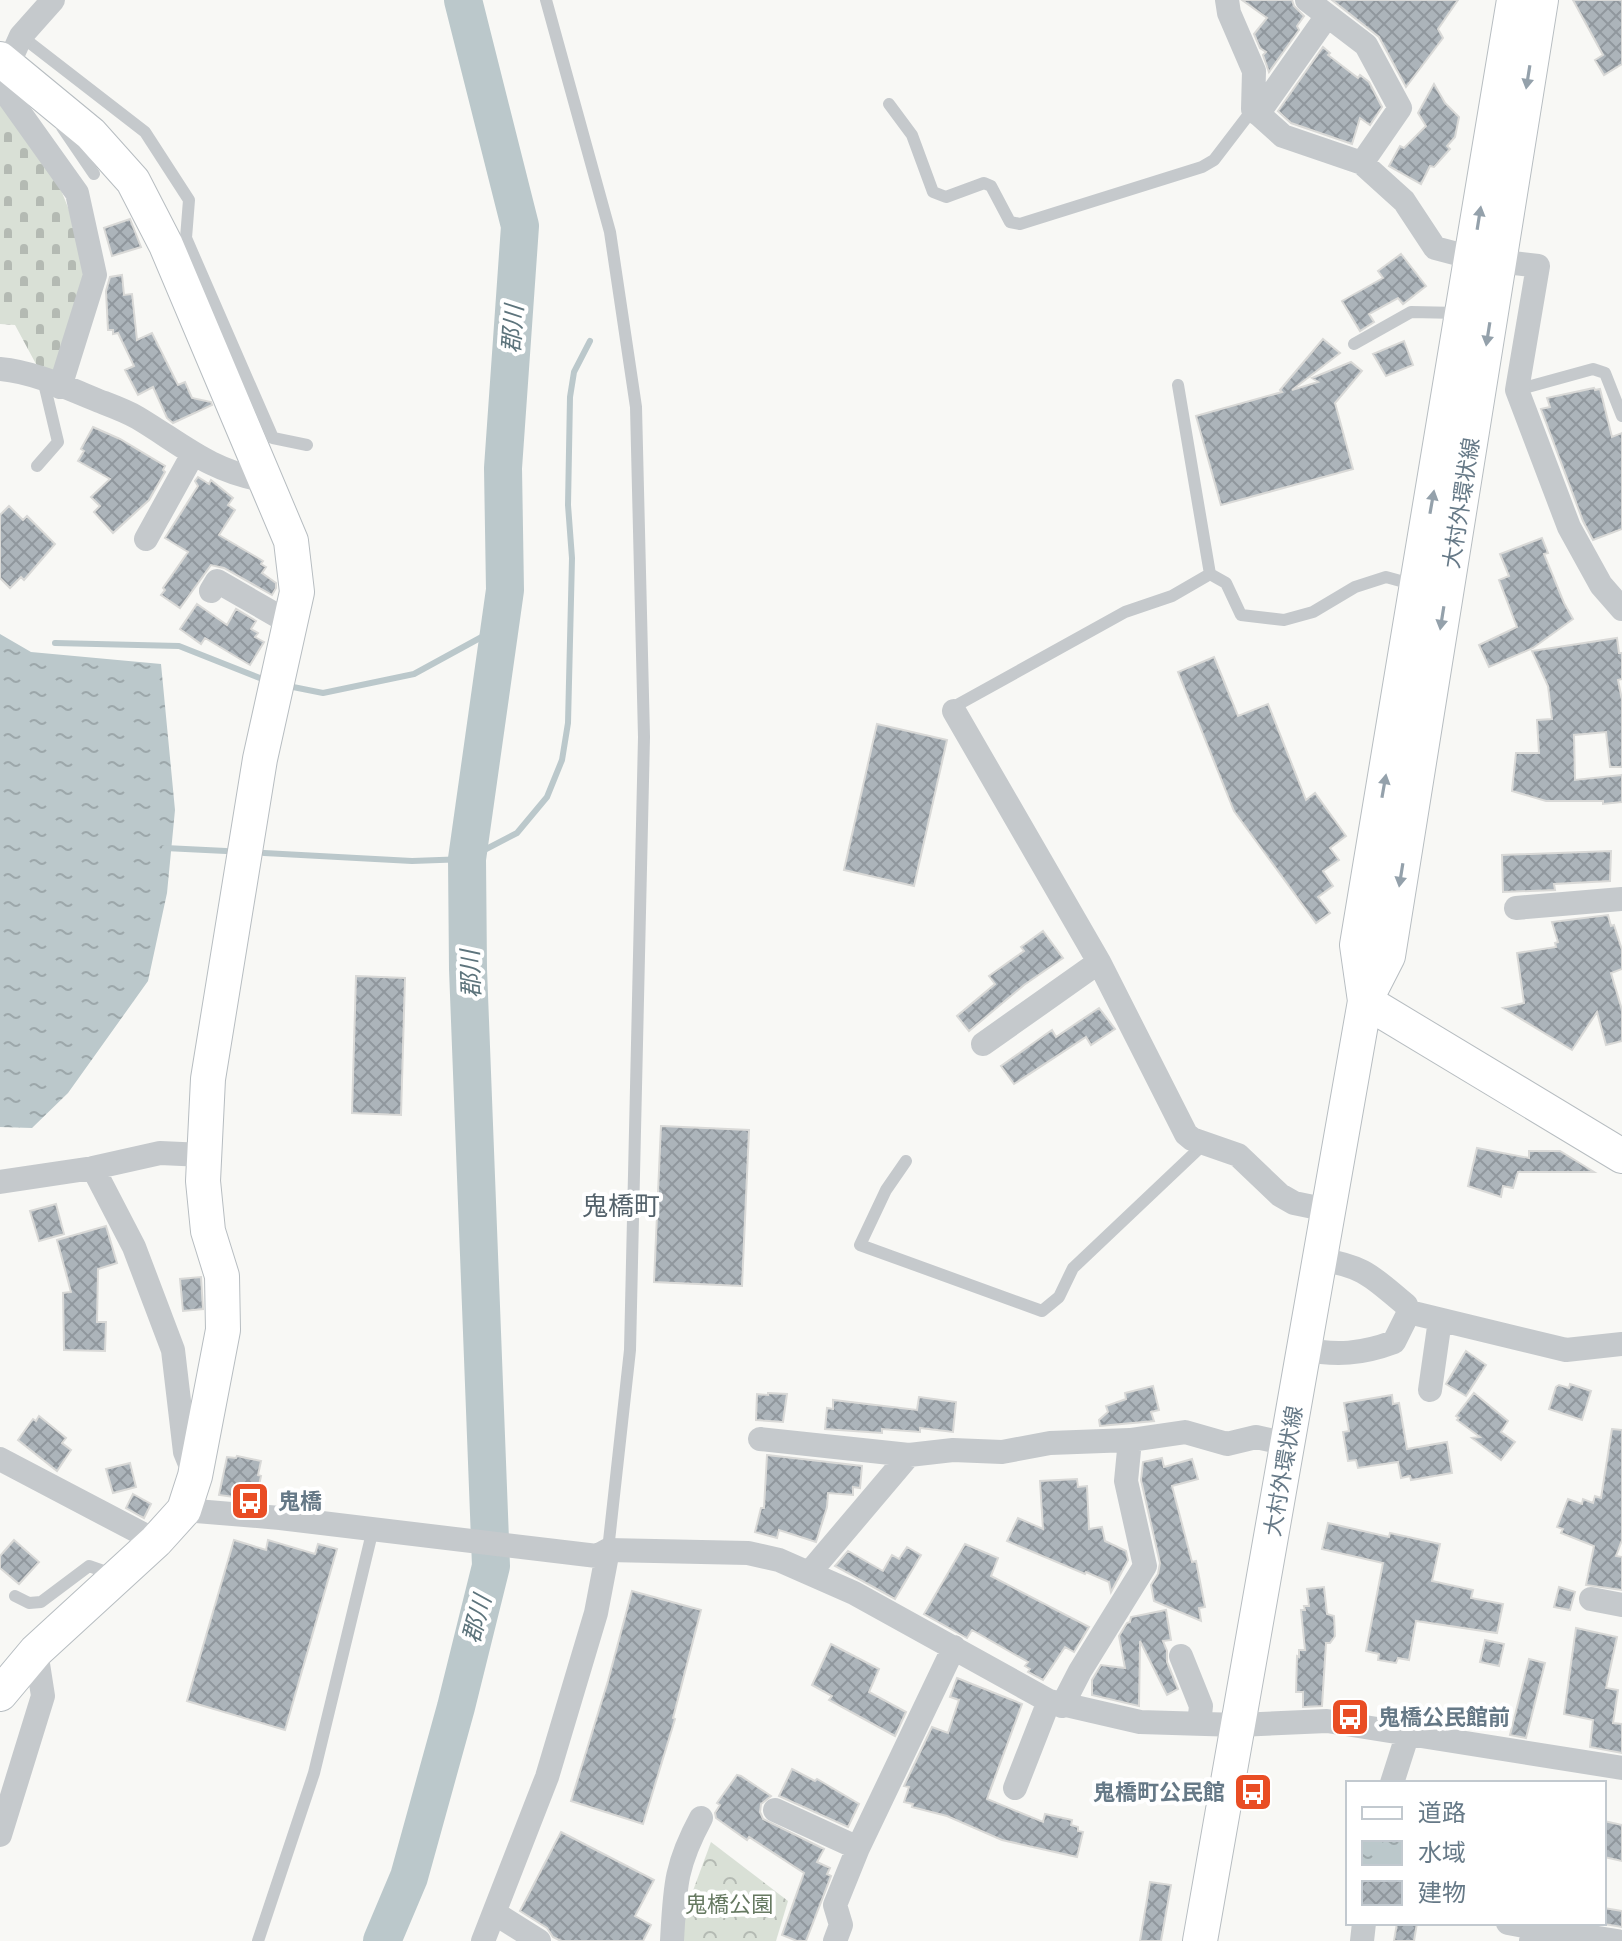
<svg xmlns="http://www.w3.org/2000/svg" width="1622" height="1941" font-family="'Noto Sans','Noto Sans JP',sans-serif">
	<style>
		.cemetery { fill: url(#cemetery-stones) }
		.park { fill: url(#park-crowns) }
		.water { fill: url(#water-ripples) }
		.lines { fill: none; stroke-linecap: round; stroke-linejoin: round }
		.stream { stroke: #bbc8cb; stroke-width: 6 }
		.river { stroke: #bbc8cb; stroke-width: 38 }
		.building { fill: url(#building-cross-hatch); stroke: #d9d9d7; stroke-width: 2 }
		.secondary-casing { stroke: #b7bdc1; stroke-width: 36 }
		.lane { stroke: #c5c9cc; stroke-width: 12 }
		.street { stroke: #c5c9cc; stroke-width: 24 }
		.secondary { stroke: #fff; stroke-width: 34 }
		.oneway { fill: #94a1ab }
		.labels { text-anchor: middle; stroke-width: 8; stroke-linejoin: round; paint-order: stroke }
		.street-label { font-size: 22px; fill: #667987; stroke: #fff }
		.poi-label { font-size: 22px; font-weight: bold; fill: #667987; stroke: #fff; text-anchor: start }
		.park-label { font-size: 22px; fill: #667961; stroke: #fff }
		.water-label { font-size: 24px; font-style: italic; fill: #5d747c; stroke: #fff }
		.quarter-label { font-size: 26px; fill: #54626b; stroke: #fff }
	</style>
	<defs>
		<pattern id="cemetery-stones" width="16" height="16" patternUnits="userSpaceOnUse" patternTransform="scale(2)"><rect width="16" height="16" fill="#d9e0d6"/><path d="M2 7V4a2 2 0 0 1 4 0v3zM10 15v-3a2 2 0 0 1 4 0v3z" fill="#b4bab3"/></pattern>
		<pattern id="park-crowns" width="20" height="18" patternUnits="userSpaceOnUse" patternTransform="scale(2)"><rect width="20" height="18" fill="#d9e0d6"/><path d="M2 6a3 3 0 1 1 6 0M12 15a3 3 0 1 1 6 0" fill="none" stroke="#b4bab3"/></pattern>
		<pattern id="water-ripples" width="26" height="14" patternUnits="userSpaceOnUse" patternTransform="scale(2)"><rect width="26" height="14" fill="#bbc8cb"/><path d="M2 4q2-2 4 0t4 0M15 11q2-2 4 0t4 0" fill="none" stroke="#9ca7aa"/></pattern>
		<pattern id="building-cross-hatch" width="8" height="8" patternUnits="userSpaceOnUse" patternTransform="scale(2)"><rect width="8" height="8" fill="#acb4ba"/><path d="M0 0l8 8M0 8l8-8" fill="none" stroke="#90979d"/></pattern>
	</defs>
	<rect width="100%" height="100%" fill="#f8f8f5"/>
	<path class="cemetery" d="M0,105l49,55 42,105 -36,115 -19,-16 -21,-39 -15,-1z"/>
	<path class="park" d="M711,1842l77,59 -12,40h-92v-26z"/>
	<path class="water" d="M0,634l31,18 130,12 14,146 -8,83 -19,88 -80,112 -36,35 -32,-1z"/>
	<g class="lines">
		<path class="stream" d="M55,643l124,3 86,34
			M288,686l35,7 91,-19 86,-47
			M165,848l61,3
			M264,853l148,8 55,-2 50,-26 30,-36 15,-37 6,-37 4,-165 -4,-53 2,-108 4,-25 16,-31"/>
		<path class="river" d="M382,1941l27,-64 47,-170 35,-141 -23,-597 -1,-110 38,-269 -2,-122 17,-242 -57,-226"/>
	</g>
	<path class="building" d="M1242,0h50l2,6 10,10 -7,10 2,4 -30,42 -6,-17 3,-3 -6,-4 -6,-14 13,-16z
		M1332,0h126l-20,29 5,9 -37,49 -27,-50z
		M1573,0h49v64l-18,11 -9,-15 8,-5z
		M1323,47l7,6 -2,2 30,23 2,-3 9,7 13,25 -12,18 -10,-7 -8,26 -61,-21 -13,-12z
		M1434,84l11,19 14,14 -4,20 -8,9 3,3 -16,18 -4,-1 -9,18 -32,-18 11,-20 4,2 22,-22 -8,-13z
		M130,219l11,28 -29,9 -8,-28z
		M1401,254l25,32 -23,18 -5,-6 -29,16 5,8 -14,9 -18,-30 41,-23 -5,-7z
		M122,275l2,20 8,-1 5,46 15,-7 26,52 7,-3 7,16 19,4 1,3 -39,18 -6,-5 -14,-31 -15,8 -13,-25 9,-4 -16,-33 -5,1v-4h-5l-2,-39 4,-14z
		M1323,339l17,14 -48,37 26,-8 -6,-4 39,-16 11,9 -27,32 18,66 -132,36 -25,-89 86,-24 -2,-2z
		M1404,341l9,24 -27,11 -13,-22z
		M1594,388l1,2 5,-1 12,48 10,-4v96l-29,11 -10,-19 -42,-112 9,-2 -3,-9z
		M93,427l27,12 45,27 -2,4 2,2 -16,28 -36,33 -19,-21 6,-6 -9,-9 19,-18 -32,-18 6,-10 -3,-2z
		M198,477l11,7 2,-4 22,18 -5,7 7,5 -16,25 44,26 -2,3 5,3 -4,6 14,10v5l-4,7 -48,-27 -13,-3 -31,43 -19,-13 4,-5 -2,-2 25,-36 -23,-14 33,-52 -3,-5z
		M9,506l14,14 4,-4 28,28 -31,36 -3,-3 -11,11 -10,-10v-63z
		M1542,538l6,15 -4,1 20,49 9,16 -40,29 -44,19 -10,-22 38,-18 -18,-47 10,-4 -9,-22z
		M197,604l30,21 9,-16 20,12 -5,8 7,4 -3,4 9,5 -14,23 -45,-27 -4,6 -21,-15z
		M1617,638l2,15h3v26l-4,1 4,20v67h-12l-4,-35 -32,3 1,45 47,-5v27l-19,2v-3h-57l-34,-10 4,-38h23l-2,-33 15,-1 -4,-33 -16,-35z
		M1214,657l24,59 30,-12 38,96 9,-7 31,43 -16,12 9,12 -16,11 10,15 -15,11 12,16 -14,10 -82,-112 -56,-139z
		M877,724l70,16 -33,146 -70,-16z
		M1611,851l-1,30 -56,3 1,6 -52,2 -1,-37z
		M1608,915l3,11 3,-1 8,25v19l-11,4 11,37v31l-16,4 -9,-33 -25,38 -69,-42 21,-5 -7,-50 39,-6 -1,-4 3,-1 -6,-20z
		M1043,931l20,27 -39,27 -55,46 -12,-15 38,-32 -6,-8 35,-25 -3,-4z
		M356,976l49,2 -4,137 -49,-2z
		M1099,1008l16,21 -24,16 -5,-8 -72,47 -13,-18 51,-36 4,7z
		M661,1126l88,4 -7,156 -88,-4z
		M1477,1148l52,10v-7h31l34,21h-76l-5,16 -10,-2 -2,11 -33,-11z
		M56,1204l8,30 -25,7 -9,-30z
		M106,1226l11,37 -19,6 -1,53h9l-1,29 -41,-1 -1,-57 8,-1 -14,-52z
		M201,1277l2,32 -20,2 -3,-32z
		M1466,1351l20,14 -20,31 -20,-12z
		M1570,1384l21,7 -9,29 -33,-11 7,-22 3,-2 10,3z
		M1153,1386l6,24 -8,2 3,9 -54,5 -1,-6 9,-8 -2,-6 20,-7 -1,-6z
		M768,1393l19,1 -4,28 -27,-2 1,-26 11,1z
		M1474,1393l34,28 -7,11 14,10 -14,18 -29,-22 8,-1 -23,-17 2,-2 -3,-2z
		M1392,1395l1,9 6,-1 8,46 40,-7 5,31 -41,7 -1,-4 -9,2 -3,-16 -40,6 -2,-8 -8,1 -5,-29 6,-1 -5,-28z
		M919,1397l37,5 -3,30 -33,-4v4l-38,-3v4l-57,-4 2,-21 6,1v-9l84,10z
		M39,1416l27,22 -4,5 9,7 -14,21 -39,-31 15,-21 3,2z
		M1612,1429l10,1v110l-6,16 6,1v33l-36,-5 8,-39 -33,-13 2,-4 -6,-2 11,-28 14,5 1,-5 10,4 2,-7 6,2z
		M767,1455l95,11 -2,22 -7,-1v8l-25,-2 -1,14 -11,35 -37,-12 -2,8 -22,-6 6,-24h3z
		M237,1456l24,5 -3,14 3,1 -5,24 -37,-5 8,-38 9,1z
		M1162,1458l2,9 28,-8 6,20 -26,7 20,76 4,-1 9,46 -6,1 2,13 -47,-20 -3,-16 7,-11 2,-11 -19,-83 2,-18z
		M130,1463l6,24 -23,6 -7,-24z
		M1077,1479l1,8 9,-1 2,43 13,-2 3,14 21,10 2,9 -17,32 -2,-10 -23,-10 -1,2 -78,-33 11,-23 25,11 -3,-48z
		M133,1494l18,10 -7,14 -18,-10z
		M1328,1523l61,14 1,-4 50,11 -8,37 41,9 -2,8 32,6 -6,29 -81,-12 -7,39 -11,-2 -2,5 -18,-3 1,-6 -13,-3 17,-88 -61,-14z
		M14,1540l25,22 -20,22 -19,-16v-12z
		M234,1540l32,10 2,-10 47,14 3,-10 19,5 -52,181 -98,-29z
		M965,1544l33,14 -7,18 98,51 -15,25 -9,-5 -22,33 -15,-8 2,-3 -5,-3 3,-4 -56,-32 -5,8 -43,-24z
		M907,1547l14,8 -26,44 -60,-33 13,-15 35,20 9,-16 7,4z
		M1324,1587l3,27 7,2 1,20 -5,7h-4l-4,63 -19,1v-15h-7l1,-36 2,1v-7h6l-4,-40h4l-1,-4h5l-2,-17z
		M1559,1587l16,5 -5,18 -16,-3z
		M632,1591l69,19 -28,108 2,1 -32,105 -72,-23 37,-120z
		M1166,1610l5,30 -8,1 4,10v11l11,27 -11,6 -27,-54 -1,65 -47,-11v-15l9,-15 24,3 -6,-32 8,-13 3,-1 1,-5z
		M1576,1628l41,9 -11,51 12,2 -5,33 9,1v29l-32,-6 3,-27 -29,-6z
		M1485,1640l19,4 -5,22 -19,-4z
		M831,1644l48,25 -10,23 37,20 -11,24 -66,-36 3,-4 -20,-11z
		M1529,1659l16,4 -19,75 -16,-3z
		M957,1678l65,26 -35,95 56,23 2,-8 27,6 -1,5 7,2v4l5,1 -6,25 -75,-17 -55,-24 -35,-9 1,-3 -9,-2 5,-15 -5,-1 28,-59 16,6 11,-33 -9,-3z
		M792,1769l23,12 2,-2 42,25 -11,23 -69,-31z
		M737,1775l4,1 30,20 -10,8 -1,8 3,7 61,30 -7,13 13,6 -3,6 4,2 -25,65h-9l-15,-6 22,-62 -55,-36 -2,3 -31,-22 -1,-5 5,-8 -3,-2z
		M1604,1821l18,4v36l-18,-4z
		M561,1832l93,48 -19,36 16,9 -8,16h-82l-8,-4 -6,-9 -27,-17z
		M1150,1882l21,3 -10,56h-21z
		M1604,1908l18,3v16l-18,-3z
		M1397,1923h20l-3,18h-20z"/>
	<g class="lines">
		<defs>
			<path id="secondary" d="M0,59l91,75 42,47 33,64 125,296 6,51 -37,167 -52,320 -5,102 5,50 14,45 1,54 -28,146 -11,34 -28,31 -120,110 -36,43
				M1365,1001l-8,-56 157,-945
				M1365,1001l257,155
				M1200,1941l165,-940 23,-45 153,-956"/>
		</defs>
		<use href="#secondary" class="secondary-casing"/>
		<path class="lane" d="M546,0l64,232 26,175 8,330 -14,613 -22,200
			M21,36l124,96 44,68 -3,38 87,200 34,7
			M889,104l23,31 21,57 13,5 38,-14 7,3 19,36 10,2 182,-57 12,-7 39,-51
			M62,127l32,47
			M1354,344l57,-32 48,1
			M1517,390l76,-21 12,4 17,43
			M37,466l21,-24 -15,-63
			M1210,574l16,9 15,32 43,5 29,-8 42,-25 31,-10 29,8
			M954,711l5,-7 166,-92 47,-16 38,-22 -32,-189
			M906,1161l-20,29 -26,55 182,66 17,-14 14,-29 131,-124
			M15,1596l14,7 12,-1 48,-36 26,9
			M258,1941l56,-168 59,-244"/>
		<path class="street" d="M1227,0l2,13 25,58 -1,38 30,27 79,27 42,38 31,47 38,10 65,8 -21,124 52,137 32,58 21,24
			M1307,0l59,45 34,63 -38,55
			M8,65l13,-29 32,-36
			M0,85l77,108 18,82 -35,112
			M1258,114l69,-98
			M0,369c34,3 67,19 99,32 13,5 27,10 39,17 45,27 72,53 125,62
			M146,539l47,-85
			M211,591l6,-10 73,42
			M954,711l145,251 87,172 6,5 46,16 42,40 14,8 34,7
			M1516,908l106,-9
			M983,1044l116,-82
			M93,1168l41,79 39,103 12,102 9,22
			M0,1182l93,-14 67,-15 44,2
			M1319,1259c47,8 52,17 87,46l3,7 157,38 56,-6
			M1303,1349c33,7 59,5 91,-7l15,-30
			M1430,1390l10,-70
			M760,1439l149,16
			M0,1459l156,82
			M184,1510l96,8 317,38 11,-6 140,3 31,7 75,33 195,108 91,21 98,3 89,-4 295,47
			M810,1572l99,-117 44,-5 49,2 48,-9 80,-3 55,-8 42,12 29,-7 32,7
			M1591,1599l31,6
			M1181,1656l20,50 -2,18
			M1062,1706l18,-35 65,-105 -19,-85 4,-41
			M1392,1783l16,-50
			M1015,1788l34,-87
			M775,1810l83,38
			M0,1835l43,-139 -7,-45
			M496,1914l43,27
			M1508,1923l27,5 -4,13
			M1535,1928l82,13
			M483,1941l64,-164 49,-164 12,-63
			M672,1941c3,-54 3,-75 29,-123
			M835,1941l6,-16 -6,-20 23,-57 96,-201
			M1362,1941l2,-18"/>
		<use href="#secondary" class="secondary"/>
	</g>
	<defs><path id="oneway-solid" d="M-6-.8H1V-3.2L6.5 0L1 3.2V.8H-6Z" transform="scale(2)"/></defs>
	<g class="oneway">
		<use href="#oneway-solid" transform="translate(1528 77) rotate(99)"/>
		<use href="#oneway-solid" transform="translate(1479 218) rotate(-81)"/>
		<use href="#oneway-solid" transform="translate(1488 334) rotate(99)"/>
		<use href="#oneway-solid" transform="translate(1432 502) rotate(-80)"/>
		<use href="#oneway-solid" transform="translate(1442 618) rotate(99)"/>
		<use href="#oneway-solid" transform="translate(1384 786) rotate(-80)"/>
		<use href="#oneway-solid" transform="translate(1401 875) rotate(99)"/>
	</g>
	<defs>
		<symbol id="bus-square" viewBox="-11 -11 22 22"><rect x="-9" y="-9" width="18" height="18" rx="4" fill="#e94d24" stroke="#fff"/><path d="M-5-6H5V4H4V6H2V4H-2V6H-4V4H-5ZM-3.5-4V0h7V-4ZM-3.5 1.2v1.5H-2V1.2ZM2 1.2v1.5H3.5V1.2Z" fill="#fff"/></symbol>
	</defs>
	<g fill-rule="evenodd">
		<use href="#bus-square" x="228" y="1479" width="44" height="44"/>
		<use href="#bus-square" x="1328" y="1695" width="44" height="44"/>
		<use href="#bus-square" x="1231" y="1770" width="44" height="44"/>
	</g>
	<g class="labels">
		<g class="street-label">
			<text transform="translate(1461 503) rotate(-81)" y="8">大村外環状線</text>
			<text transform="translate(1283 1471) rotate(-80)" y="8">大村外環状線</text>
		</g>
		<g class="poi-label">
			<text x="278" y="1509">鬼橋</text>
			<text x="1378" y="1725">鬼橋公民館前</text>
			<text x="1225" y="1800" text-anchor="end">鬼橋町公民館</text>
		</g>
		<g class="park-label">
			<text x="729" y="1912">鬼橋公園</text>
		</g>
		<g class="water-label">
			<text transform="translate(513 329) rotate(-86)" y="8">郡川</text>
			<text transform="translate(471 974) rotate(-92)" y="8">郡川</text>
			<text transform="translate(477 1619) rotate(-75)" y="8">郡川</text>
		</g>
		<g class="quarter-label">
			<text x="621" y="1215">鬼橋町</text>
		</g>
	</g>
	<rect x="1346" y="1781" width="260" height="144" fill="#ffffff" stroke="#c2c9cf" stroke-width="2"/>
	<rect x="1362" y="1807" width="40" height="12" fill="#ffffff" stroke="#c2c9cf" stroke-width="2"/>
	<text x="1418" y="1821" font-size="24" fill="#667987">道路</text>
	<rect x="1362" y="1841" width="40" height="24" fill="url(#water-ripples)" stroke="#c2c9cf" stroke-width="2"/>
	<text x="1418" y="1861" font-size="24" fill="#667987">水域</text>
	<rect x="1362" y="1881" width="40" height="24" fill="url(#building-cross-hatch)" stroke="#c2c9cf" stroke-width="2"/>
	<text x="1418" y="1901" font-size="24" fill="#667987">建物</text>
</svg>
